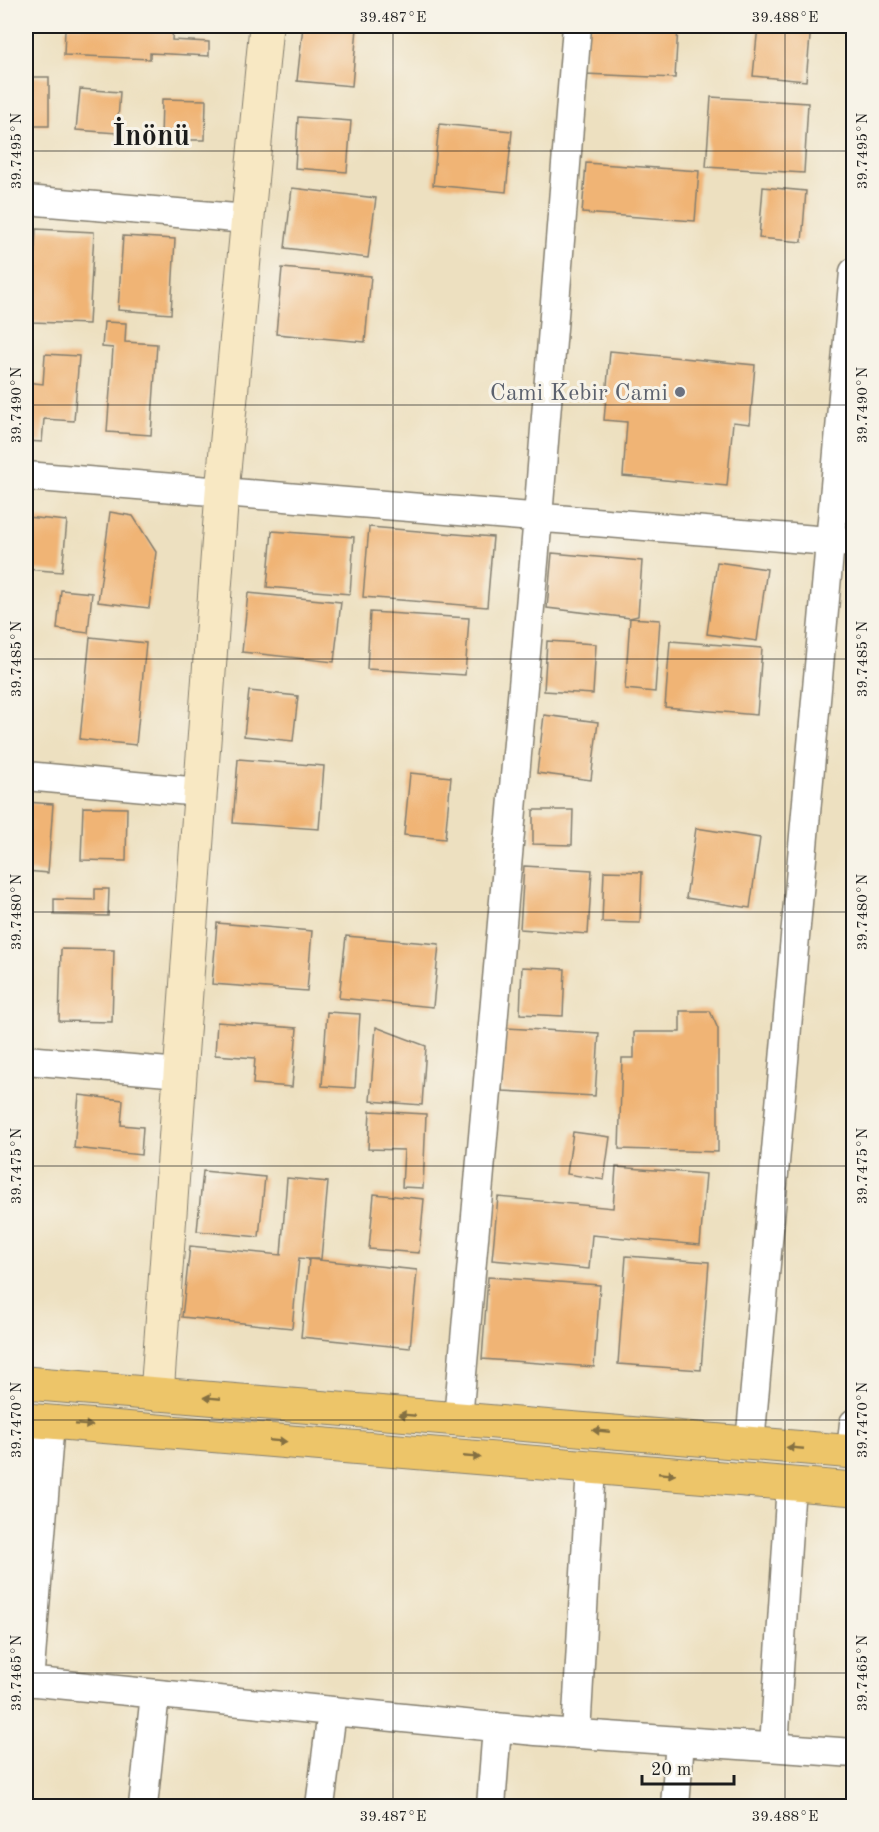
<svg xmlns="http://www.w3.org/2000/svg" width="879" height="1832" font-family="'Old Standard TT',serif">
	<style>
		.building { fill: #f0b475 }
		.lines { fill: none; stroke-linecap: round; stroke-linejoin: round }
		.street-casing { stroke: #847e6e; stroke-width: 31 }
		.secondary-casing { stroke: #847e6e; stroke-width: 35 }
		.primary-casing { stroke: #847e6e; stroke-width: 35 }
		.street { stroke: #fff; stroke-width: 28 }
		.secondary { stroke: #f8e8c3; stroke-width: 33 }
		.primary { stroke: #edc569; stroke-width: 33 }
		.oneway { fill: #847042 }
		.ticks { fill: none; stroke: #1c1c1c; stroke-width: 1.5; stroke-opacity: 0.45 }
		.worship-dot { fill: #6b7280; stroke: #f7f3e8; stroke-width: 2 }
		.labels { text-anchor: middle; stroke-width: 6; stroke-linejoin: round; paint-order: stroke }
		.worship-label { font-size: 24px; fill: #5b616d; stroke: #f7f3e8; text-anchor: end }
		.district-label { font-size: 30px; font-weight: bold; fill: #1c1c1c; stroke: #f7f3e8 }
		.neatline { fill: none; stroke: #1c1c1c; stroke-width: 2 }
		.ticks-label { font-size: 15px; text-anchor: middle; fill: #1c1c1c }
	</style>
	<rect width="100%" height="100%" fill="#f7f3e8"/>
	<filter id="ink" filterUnits="userSpaceOnUse"><feTurbulence type="fractalNoise" baseFrequency=".0167" numOctaves="2"/><feDisplacementMap in="SourceGraphic" scale="12" xChannelSelector="R" yChannelSelector="G"/><feConvolveMatrix kernelMatrix="1 2 1 2 8 2 1 2 1" color-interpolation-filters="sRGB"/></filter>
	<filter id="wash" filterUnits="userSpaceOnUse"><feTurbulence type="fractalNoise" baseFrequency=".008" numOctaves="4" result="noise"/><feDisplacementMap in="SourceGraphic" scale="24" xChannelSelector="R" yChannelSelector="G"/><feGaussianBlur stdDeviation="1.35" result="paint"/><feColorMatrix in="noise" values="0 0 0 0 0 0 0 0 0 0 0 0 0 0 0 0 0 1.4 0 .05"/><feComposite in="paint" operator="in"/></filter>
	<g filter="url(#wash)">
		<rect width="100%" height="100%" fill="#ede0c0"/>
		<g id="blocks">
			<path class="building" d="M69,26l104,1 -1,13 37,2v14l-59,-3v6l-86,-4 1,-26h4z
				M303,26l54,2 -5,58 -55,-5z
				M587,26h91l-3,52 -90,-4z
				M758,26h53l-5,55 -53,-5z
				M26,77h23v49h-23z
				M80,89l40,3 -3,41 -41,-3z
				M711,97l97,6 -4,70 -98,-6z
				M162,99l44,1 -1,40h-44z
				M298,117l53,4 -4,51 -52,-4z
				M439,124l73,7 -6,61 -73,-7z
				M586,163l113,8 -4,50 -113,-8z
				M763,187l43,4 -4,51 -43,-4z
				M292,188l84,10 -8,60 -83,-10z
				M36,229l58,3 -5,92 -58,-2z
				M123,236l52,3 -4,75 -53,-4z
				M282,268l89,8 -6,66 -89,-8z
				M104,322l22,1 -1,19 32,2 -6,91 -44,-3 6,-84 -11,-1z
				M610,351l145,14 -5,59 -17,-2 -6,64 -104,-10 4,-54 -23,-2z
				M45,354l34,2 -5,65 -30,-2 -2,23 -16,-1v-59l17,2z
				M110,512l23,4 23,36 -7,56 -51,-6z
				M26,517l41,4 -5,51 -36,-3z
				M369,527l124,10 -6,70 -124,-10z
				M272,531l82,6 -4,57 -83,-7z
				M552,553l90,8 -4,55 -8,2 30,2 -5,72 -30,-3 5,-71 -83,-10z
				M717,562l50,7 -10,72 -50,-7z
				M61,590l31,3 -4,40 -31,-4z
				M248,593l93,9 -7,60 -92,-10z
				M370,612l99,6 -4,57 -98,-6z
				M90,637l56,6 -10,102 -56,-6z
				M547,641l49,3 -3,50 -49,-3z
				M670,641l92,7 -5,67 -92,-8z
				M249,691l49,5 -5,45 -49,-5z
				M544,715l54,7 -7,58 -54,-7z
				M238,759l86,7 -5,63 -86,-6z
				M410,773l41,4 -6,62 -41,-4z
				M26,802l27,2 -5,69 -22,-2z
				M83,807l44,1 -1,53 -45,-1z
				M533,810h40l-1,35 -39,-1z
				M696,828l64,10 -10,70 -64,-10z
				M524,866l68,4 -4,64 -68,-5z
				M604,871l38,1 -2,51 -38,-1z
				M95,889h14l-1,27 -54,-1v-16l41,1z
				M217,923l95,8 -5,60 -95,-7z
				M346,936l93,8 -6,63 -94,-9z
				M61,949l53,1 -2,72 -53,-1z
				M26,957h6l-3,60h-3z
				M522,967l43,2 -2,47 -43,-2z
				M680,1011h30l8,18v123l-99,-3 3,-91h12v-26h46z
				M327,1012l33,2 -5,74 -33,-2z
				M217,1022l80,6 -5,59 -39,-3 2,-26 -40,-3z
				M376,1027l50,19 -4,59 -52,-4z
				M506,1028l93,5 -4,63 -93,-5z
				M79,1095l44,5 -2,25 22,2 -2,28 -67,-7z
				M370,1111l56,3 -3,74 -21,-1 2,-37 -36,-1z
				M573,1132l37,5 -6,43 -37,-6z
				M616,1167l90,7 -6,71 -108,-10 -3,34 -97,-9 6,-63 115,11z
				M203,1171l62,6 -6,60 -62,-6z
				M287,1178l41,4 -7,77h-12l108,11 -7,78 -109,-11 8,-78 -10,-1 -7,70 -110,-11 8,-71 91,9z
				M374,1194l50,5 -5,54 -50,-4z
				M626,1256l83,6 -8,108 -83,-6z
				M488,1277l112,8 -6,82 -112,-8z"/>
		</g>
	</g>
	<g filter="url(#ink)">
		<use href="#blocks" fill-opacity="0" stroke="#847e6e" stroke-width="1.5"/>
		<g class="lines">
			<defs>
				<path id="street" d="M26,200l221,19
					M26,476l828,67
					M26,776l174,16
					M26,1060l154,13
					M458,1419l80,-902 39,-491
					M750,1444l104,-1172
					M851,1452l3,-29
					M26,1681l510,50 318,22
					M29,1682l21,-260
					M576,1734l15,-267
					M774,1747l17,-263
					M143,1806l12,-112
					M320,1806l12,-95
					M491,1806l6,-79
					M675,1806l5,-65"/>
				<path id="secondary" d="M157,1394l65,-902 44,-466"/>
				<path id="primary" d="M26,1383l828,69
					M26,1420l828,69"/>
			</defs>
			<use href="#street" class="street-casing"/>
			<use href="#secondary" class="secondary-casing"/>
			<use href="#primary" class="primary-casing"/>
			<use href="#street" class="street"/>
			<use href="#secondary" class="secondary"/>
			<use href="#primary" class="primary"/>
		</g>
		<defs><path id="oneway-solid" d="M-6-.8H1V-3.2L6.5 0L1 3.2V.8H-6Z" transform="scale(1.5)"/></defs>
		<g class="oneway">
			<use href="#oneway-solid" transform="translate(212 1398) rotate(-175)"/>
			<use href="#oneway-solid" transform="translate(407 1415) rotate(-175)"/>
			<use href="#oneway-solid" transform="translate(84 1425) rotate(5)"/>
			<use href="#oneway-solid" transform="translate(601 1431) rotate(-175)"/>
			<use href="#oneway-solid" transform="translate(278 1441) rotate(5)"/>
			<use href="#oneway-solid" transform="translate(795 1448) rotate(-175)"/>
			<use href="#oneway-solid" transform="translate(472 1457) rotate(5)"/>
			<use href="#oneway-solid" transform="translate(667 1474) rotate(5)"/>
		</g>
	</g>
	<path class="ticks" d="M393,26v1780M785,26v1780M26,151h828M26,405h828M26,659h828M26,912h828M26,1166h828M26,1420h828M26,1673h828"/>
	<circle class="worship-dot" cx="680" cy="392" r="6"/>
	<g class="labels">
		<g class="worship-label">
			<text x="668" y="400">Cami Kebir Cami</text>
		</g>
		<g class="district-label">
			<text x="151" y="145">İnönü</text>
		</g>
	</g>
	<rect width="879" height="1832" fill="none" stroke="#f7f3e8" stroke-width="66"/>
	<path d="M642 1775v9h92v-9" fill="none" stroke="#1c1c1c" stroke-width="3"/>
	<text x="651" y="1775" font-size="18" fill="#1c1c1c" stroke="#f7f3e8" stroke-width="4.5" paint-order="stroke">20 m</text>
	<rect x="33" y="33" width="813" height="1766" class="neatline"/>
	<g class="ticks-label">
		<text x="393" y="22">39.487°E</text>
		<text x="785" y="22">39.488°E</text>
		<text transform="translate(16 151) rotate(-90)" y="5">39.7495°N</text>
		<text transform="translate(862 151) rotate(-90)" y="5">39.7495°N</text>
		<text transform="translate(16 405) rotate(-90)" y="5">39.7490°N</text>
		<text transform="translate(862 405) rotate(-90)" y="5">39.7490°N</text>
		<text transform="translate(16 659) rotate(-90)" y="5">39.7485°N</text>
		<text transform="translate(862 659) rotate(-90)" y="5">39.7485°N</text>
		<text transform="translate(16 912) rotate(-90)" y="5">39.7480°N</text>
		<text transform="translate(862 912) rotate(-90)" y="5">39.7480°N</text>
		<text transform="translate(16 1166) rotate(-90)" y="5">39.7475°N</text>
		<text transform="translate(862 1166) rotate(-90)" y="5">39.7475°N</text>
		<text transform="translate(16 1420) rotate(-90)" y="5">39.7470°N</text>
		<text transform="translate(862 1420) rotate(-90)" y="5">39.7470°N</text>
		<text transform="translate(16 1673) rotate(-90)" y="5">39.7465°N</text>
		<text transform="translate(862 1673) rotate(-90)" y="5">39.7465°N</text>
		<text x="393" y="1821">39.487°E</text>
		<text x="785" y="1821">39.488°E</text>
	</g>
</svg>
